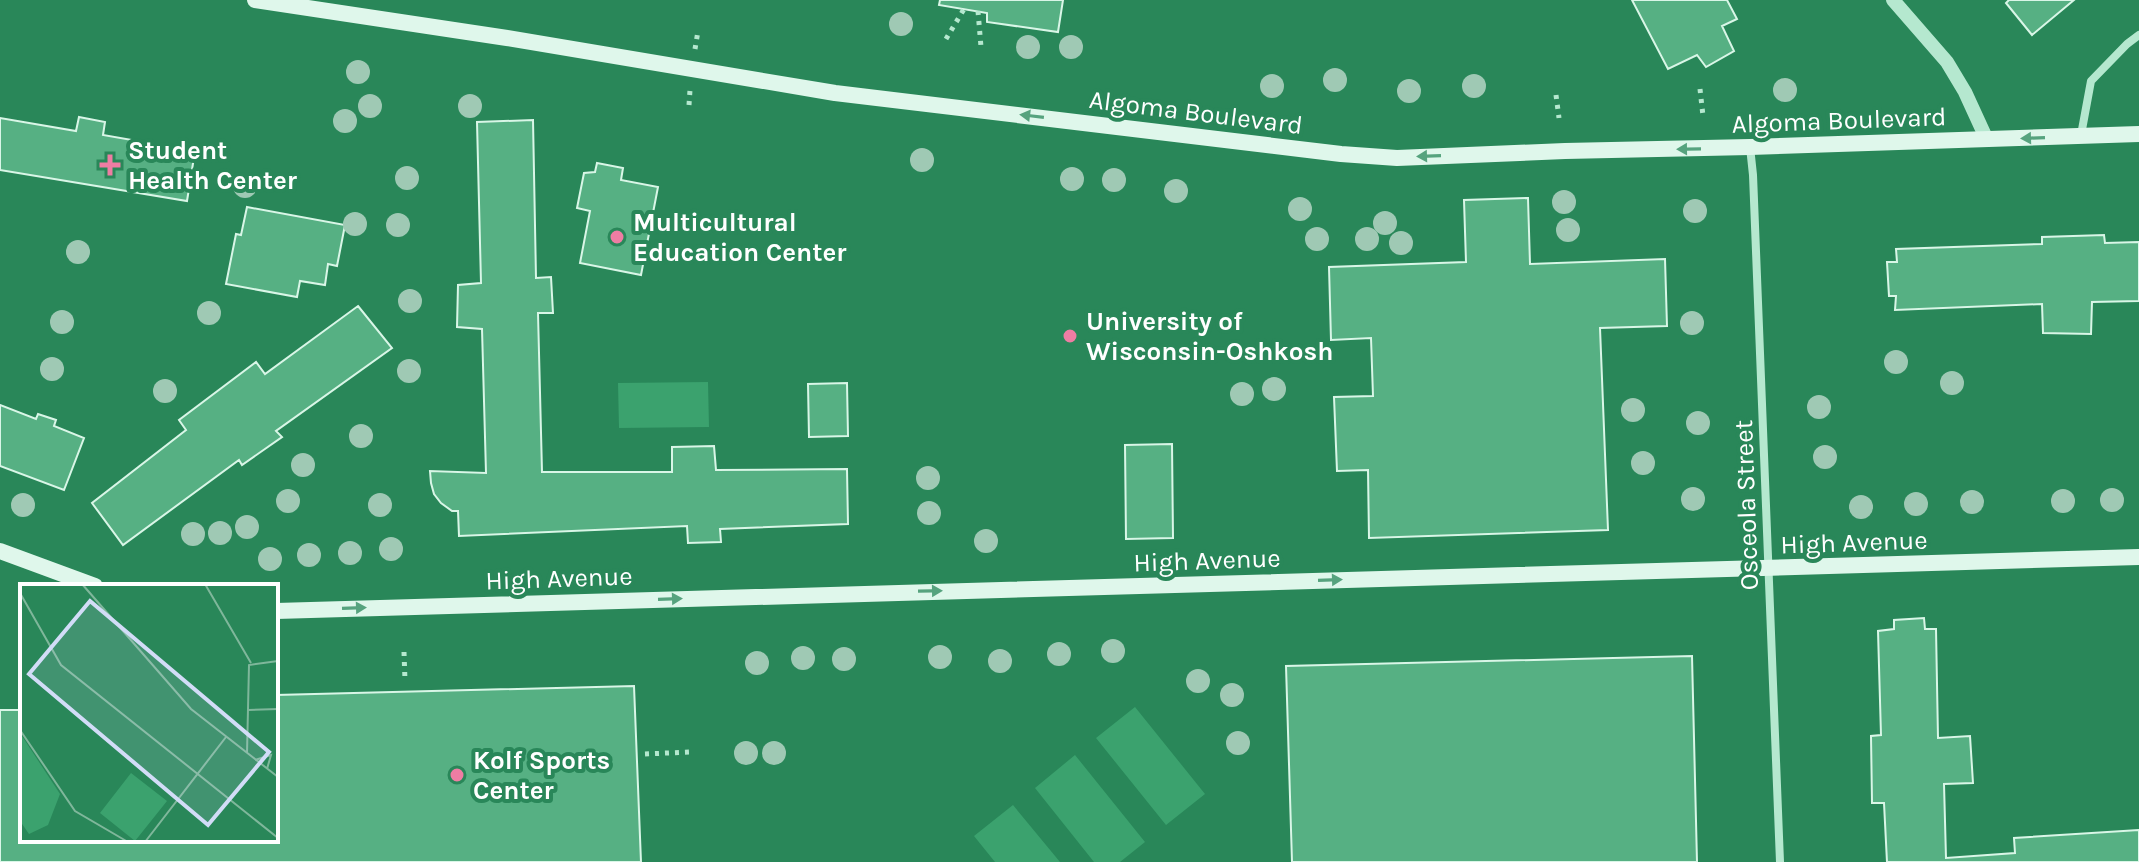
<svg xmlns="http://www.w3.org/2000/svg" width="2139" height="862" font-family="Karla,sans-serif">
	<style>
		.green { fill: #3ba26e }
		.building { fill: #56b083; stroke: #d9f6e7; stroke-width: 2 }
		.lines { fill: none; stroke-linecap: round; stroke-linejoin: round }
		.path { stroke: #b5e8cf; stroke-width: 5; stroke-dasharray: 4 6; stroke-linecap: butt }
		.minor { stroke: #b5e8cf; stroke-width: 8 }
		.tertiary { stroke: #b5e8cf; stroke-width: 14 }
		.secondary { stroke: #dff7eb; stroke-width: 16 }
		.tree { fill: #9fc9b4 }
		.oneway { fill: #56a37e }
		.poi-dot { fill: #ee7da3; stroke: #298759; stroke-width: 3 }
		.labels { text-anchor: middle; stroke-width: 8; stroke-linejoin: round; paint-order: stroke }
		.street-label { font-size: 26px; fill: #fff; stroke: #298759 }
		.poi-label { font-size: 26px; font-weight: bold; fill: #fff; stroke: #298759; text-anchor: start }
		.inset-road { fill: none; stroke: #7fb79b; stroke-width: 2 }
		.view { fill: #d2dcf7; fill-opacity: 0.15; stroke: #d2dcf7; stroke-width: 4 }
		.inset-edge { fill: none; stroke: #fff; stroke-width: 4 }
	</style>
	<rect width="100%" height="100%" fill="#298759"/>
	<path class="green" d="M708,382l1,45 -90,1 -1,-45z
		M1135,707l70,87 -39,31 -70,-87z
		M1075,755l70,87 -25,20h-26l-59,-74z
		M1013,805l47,57h-65l-21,-26z"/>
	<path class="building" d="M940,0h123l-5,32 -71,-10v-9l-48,-8z
		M1632,0h95l10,19 -15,7 12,25 -28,16 -9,-12 -29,14z
		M2009,0h65l-42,35 -26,-32z
		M79,117l26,5 -2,13 92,16 -8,50 -187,-31v-52l76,13z
		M533,120l3,158 15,-1 2,36h-15l4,159h130v-25l42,-1 2,24 131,-1 1,55 -128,5 1,13 -33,1 -1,-17 -228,10 -1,-25h-6l-11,-8 -7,-9 -3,-11 -1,-12 56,2 -4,-144 -25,-2 1,-42 23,-2 -4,-161z
		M597,163l26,5 -2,12 37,7 -17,88 -61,-12 10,-52 -13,-3 7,-35 11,-1z
		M1528,198l2,66 135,-5 2,67 -67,2 8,202 -239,8 -1,-68 -31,1 -3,-74 39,-1 -2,-58 -40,2 -2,-73 137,-5 -2,-62z
		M247,207l98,18 -8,41 -9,-2 -3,21 -25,-4 -3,16 -71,-13 10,-50 5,1z
		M2104,235l1,8 34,-1v59l-47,1 -1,32 -48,-1 -1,-29 -147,6 1,-14h-7l-2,-34h10l-1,-13 146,-5v-7z
		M358,306l34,42 -116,83 6,6 -40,28 -3,-5 -116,85 -31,-42 94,-73 -7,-10 77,-58 9,12z
		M847,383l1,53 -39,1 -1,-53z
		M0,405l36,14 2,-5 18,6 -2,6 30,12 -20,52 -64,-24z
		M1172,444l1,94 -47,1 -1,-94z
		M1924,618l1,11h11l2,109 32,-2 3,47 -29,1 2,74 69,-5 -1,-15 125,-8v32h-252l-3,-59h-12l-1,-67 10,-1 -3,-104 16,-2v-9z
		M1692,656l5,206h-405l-6,-196z
		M634,686l7,176h-641v-152h22v130h254v-145z"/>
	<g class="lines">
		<path class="path" d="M978,11l3,36
			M946,39l18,-30
			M695,49l3,-18
			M1700,89l3,27
			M1556,95l3,23
			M689,105l1,-15
			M404,652l1,29
			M645,754l45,-2"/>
		<path class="minor" d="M2081,135l10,-54 36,-37 12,-9
			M1750,147l3,28 27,687"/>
		<path class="tertiary" d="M1893,0l54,62 18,30 22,48"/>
		<path class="secondary" d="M255,0l252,38 328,55 506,61 56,4 168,-7 185,-4 389,-13
			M0,551l95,35
			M276,611l1863,-54"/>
	</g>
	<g class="tree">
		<circle cx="901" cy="24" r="12"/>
		<circle cx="1028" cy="47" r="12"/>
		<circle cx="1071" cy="47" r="12"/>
		<circle cx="358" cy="72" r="12"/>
		<circle cx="1335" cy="80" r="12"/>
		<circle cx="1272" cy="86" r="12"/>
		<circle cx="1474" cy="86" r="12"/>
		<circle cx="1785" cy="90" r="12"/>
		<circle cx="1409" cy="91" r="12"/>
		<circle cx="370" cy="106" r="12"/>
		<circle cx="470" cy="106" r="12"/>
		<circle cx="345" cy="121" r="12"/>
		<circle cx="922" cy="160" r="12"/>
		<circle cx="407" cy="178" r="12"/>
		<circle cx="1072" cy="179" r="12"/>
		<circle cx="1114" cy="180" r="12"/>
		<circle cx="245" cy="186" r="12"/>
		<circle cx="1176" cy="191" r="12"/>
		<circle cx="1564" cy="202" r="12"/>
		<circle cx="1300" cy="209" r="12"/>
		<circle cx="1695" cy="211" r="12"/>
		<circle cx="1385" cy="223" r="12"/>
		<circle cx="355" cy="224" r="12"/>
		<circle cx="398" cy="225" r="12"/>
		<circle cx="1568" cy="230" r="12"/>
		<circle cx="1317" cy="239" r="12"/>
		<circle cx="1367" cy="239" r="12"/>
		<circle cx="1401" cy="243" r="12"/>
		<circle cx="78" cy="252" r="12"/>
		<circle cx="410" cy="301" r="12"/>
		<circle cx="209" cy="313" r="12"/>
		<circle cx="62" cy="322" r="12"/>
		<circle cx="1692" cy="323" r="12"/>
		<circle cx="1896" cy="362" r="12"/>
		<circle cx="52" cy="369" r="12"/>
		<circle cx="409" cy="371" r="12"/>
		<circle cx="1952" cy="383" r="12"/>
		<circle cx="1274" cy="389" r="12"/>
		<circle cx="165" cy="391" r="12"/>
		<circle cx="1242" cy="394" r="12"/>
		<circle cx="1819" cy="407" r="12"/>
		<circle cx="1633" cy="410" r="12"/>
		<circle cx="1698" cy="423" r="12"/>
		<circle cx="361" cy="436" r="12"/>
		<circle cx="1825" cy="457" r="12"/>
		<circle cx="1643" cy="463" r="12"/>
		<circle cx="303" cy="465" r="12"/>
		<circle cx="928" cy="478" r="12"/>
		<circle cx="1693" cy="499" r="12"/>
		<circle cx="2112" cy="500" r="12"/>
		<circle cx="288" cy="501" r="12"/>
		<circle cx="2063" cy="501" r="12"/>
		<circle cx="1972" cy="502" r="12"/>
		<circle cx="1916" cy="504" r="12"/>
		<circle cx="23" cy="505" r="12"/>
		<circle cx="380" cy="505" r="12"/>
		<circle cx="1861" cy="507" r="12"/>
		<circle cx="929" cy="513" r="12"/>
		<circle cx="247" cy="527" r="12"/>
		<circle cx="220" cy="533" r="12"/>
		<circle cx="193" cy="534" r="12"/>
		<circle cx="986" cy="541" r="12"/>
		<circle cx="391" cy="549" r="12"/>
		<circle cx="350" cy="553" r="12"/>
		<circle cx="309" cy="555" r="12"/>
		<circle cx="270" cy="559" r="12"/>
		<circle cx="1113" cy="651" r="12"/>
		<circle cx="1059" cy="654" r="12"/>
		<circle cx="940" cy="657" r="12"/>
		<circle cx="803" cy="658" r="12"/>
		<circle cx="844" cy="659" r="12"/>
		<circle cx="1000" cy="661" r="12"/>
		<circle cx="757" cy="663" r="12"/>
		<circle cx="1198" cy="681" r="12"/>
		<circle cx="1232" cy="695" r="12"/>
		<circle cx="1238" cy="743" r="12"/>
		<circle cx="746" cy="753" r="12"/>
		<circle cx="774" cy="753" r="12"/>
	</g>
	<defs><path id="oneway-solid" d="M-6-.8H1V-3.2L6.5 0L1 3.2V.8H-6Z" transform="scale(2)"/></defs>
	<g class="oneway">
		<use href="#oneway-solid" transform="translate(1032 116) rotate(-173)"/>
		<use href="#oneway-solid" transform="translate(2033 138) rotate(178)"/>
		<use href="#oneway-solid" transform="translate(1689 149) rotate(179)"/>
		<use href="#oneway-solid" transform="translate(1429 156) rotate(178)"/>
		<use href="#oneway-solid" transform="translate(1330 580) rotate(-2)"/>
		<use href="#oneway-solid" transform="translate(930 591) rotate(-1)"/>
		<use href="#oneway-solid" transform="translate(670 599) rotate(-2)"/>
		<use href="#oneway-solid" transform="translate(354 608) rotate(-2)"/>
	</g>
	<g class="poi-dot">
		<path d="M106 153h8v8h8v8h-8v8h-8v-8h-8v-8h8z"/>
		<circle cx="617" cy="237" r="8"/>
		<circle cx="1070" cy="336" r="8"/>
		<circle cx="457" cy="775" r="8"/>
	</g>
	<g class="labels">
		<g class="street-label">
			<text transform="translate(1196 112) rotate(7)" y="9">Algoma Boulevard</text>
			<text transform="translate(1839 120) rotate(-2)" y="9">Algoma Boulevard</text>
			<text transform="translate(1746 505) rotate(-92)" y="9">Osceola Street</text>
			<text transform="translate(1854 542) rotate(-2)" y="9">High Avenue</text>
			<text transform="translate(1207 560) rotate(-2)" y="9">High Avenue</text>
			<text transform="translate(559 578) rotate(-2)" y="9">High Avenue</text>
		</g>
		<g class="poi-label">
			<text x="128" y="159">Student<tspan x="128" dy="30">Health Center</tspan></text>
			<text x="633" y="231">Multicultural<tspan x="633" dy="30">Education Center</tspan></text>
			<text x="1086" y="330">University of<tspan x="1086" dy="30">Wisconsin-Oshkosh</tspan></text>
			<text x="473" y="769">Kolf Sports<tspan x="473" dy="30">Center</tspan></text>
		</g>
	</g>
	<g transform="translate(20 584)">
		<rect width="258" height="258" fill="#298759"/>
		<path d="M0,149l40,61 -12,31 -19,9 -9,-13zM111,189l36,28 -32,40 -35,-28z" fill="#3ba26e"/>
		<path class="inset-road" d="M62,0l109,125 87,68M185,0l46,79M0,9l41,72 217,173M228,126l30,-1M0,146l55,81 53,31M227,169l2,-88 29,-4M235,176l16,-5 -4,14M125,258l81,-105"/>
		<path class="view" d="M70,17l179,151 -61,73 -179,-151z"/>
		<rect width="258" height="258" class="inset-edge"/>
	</g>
</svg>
